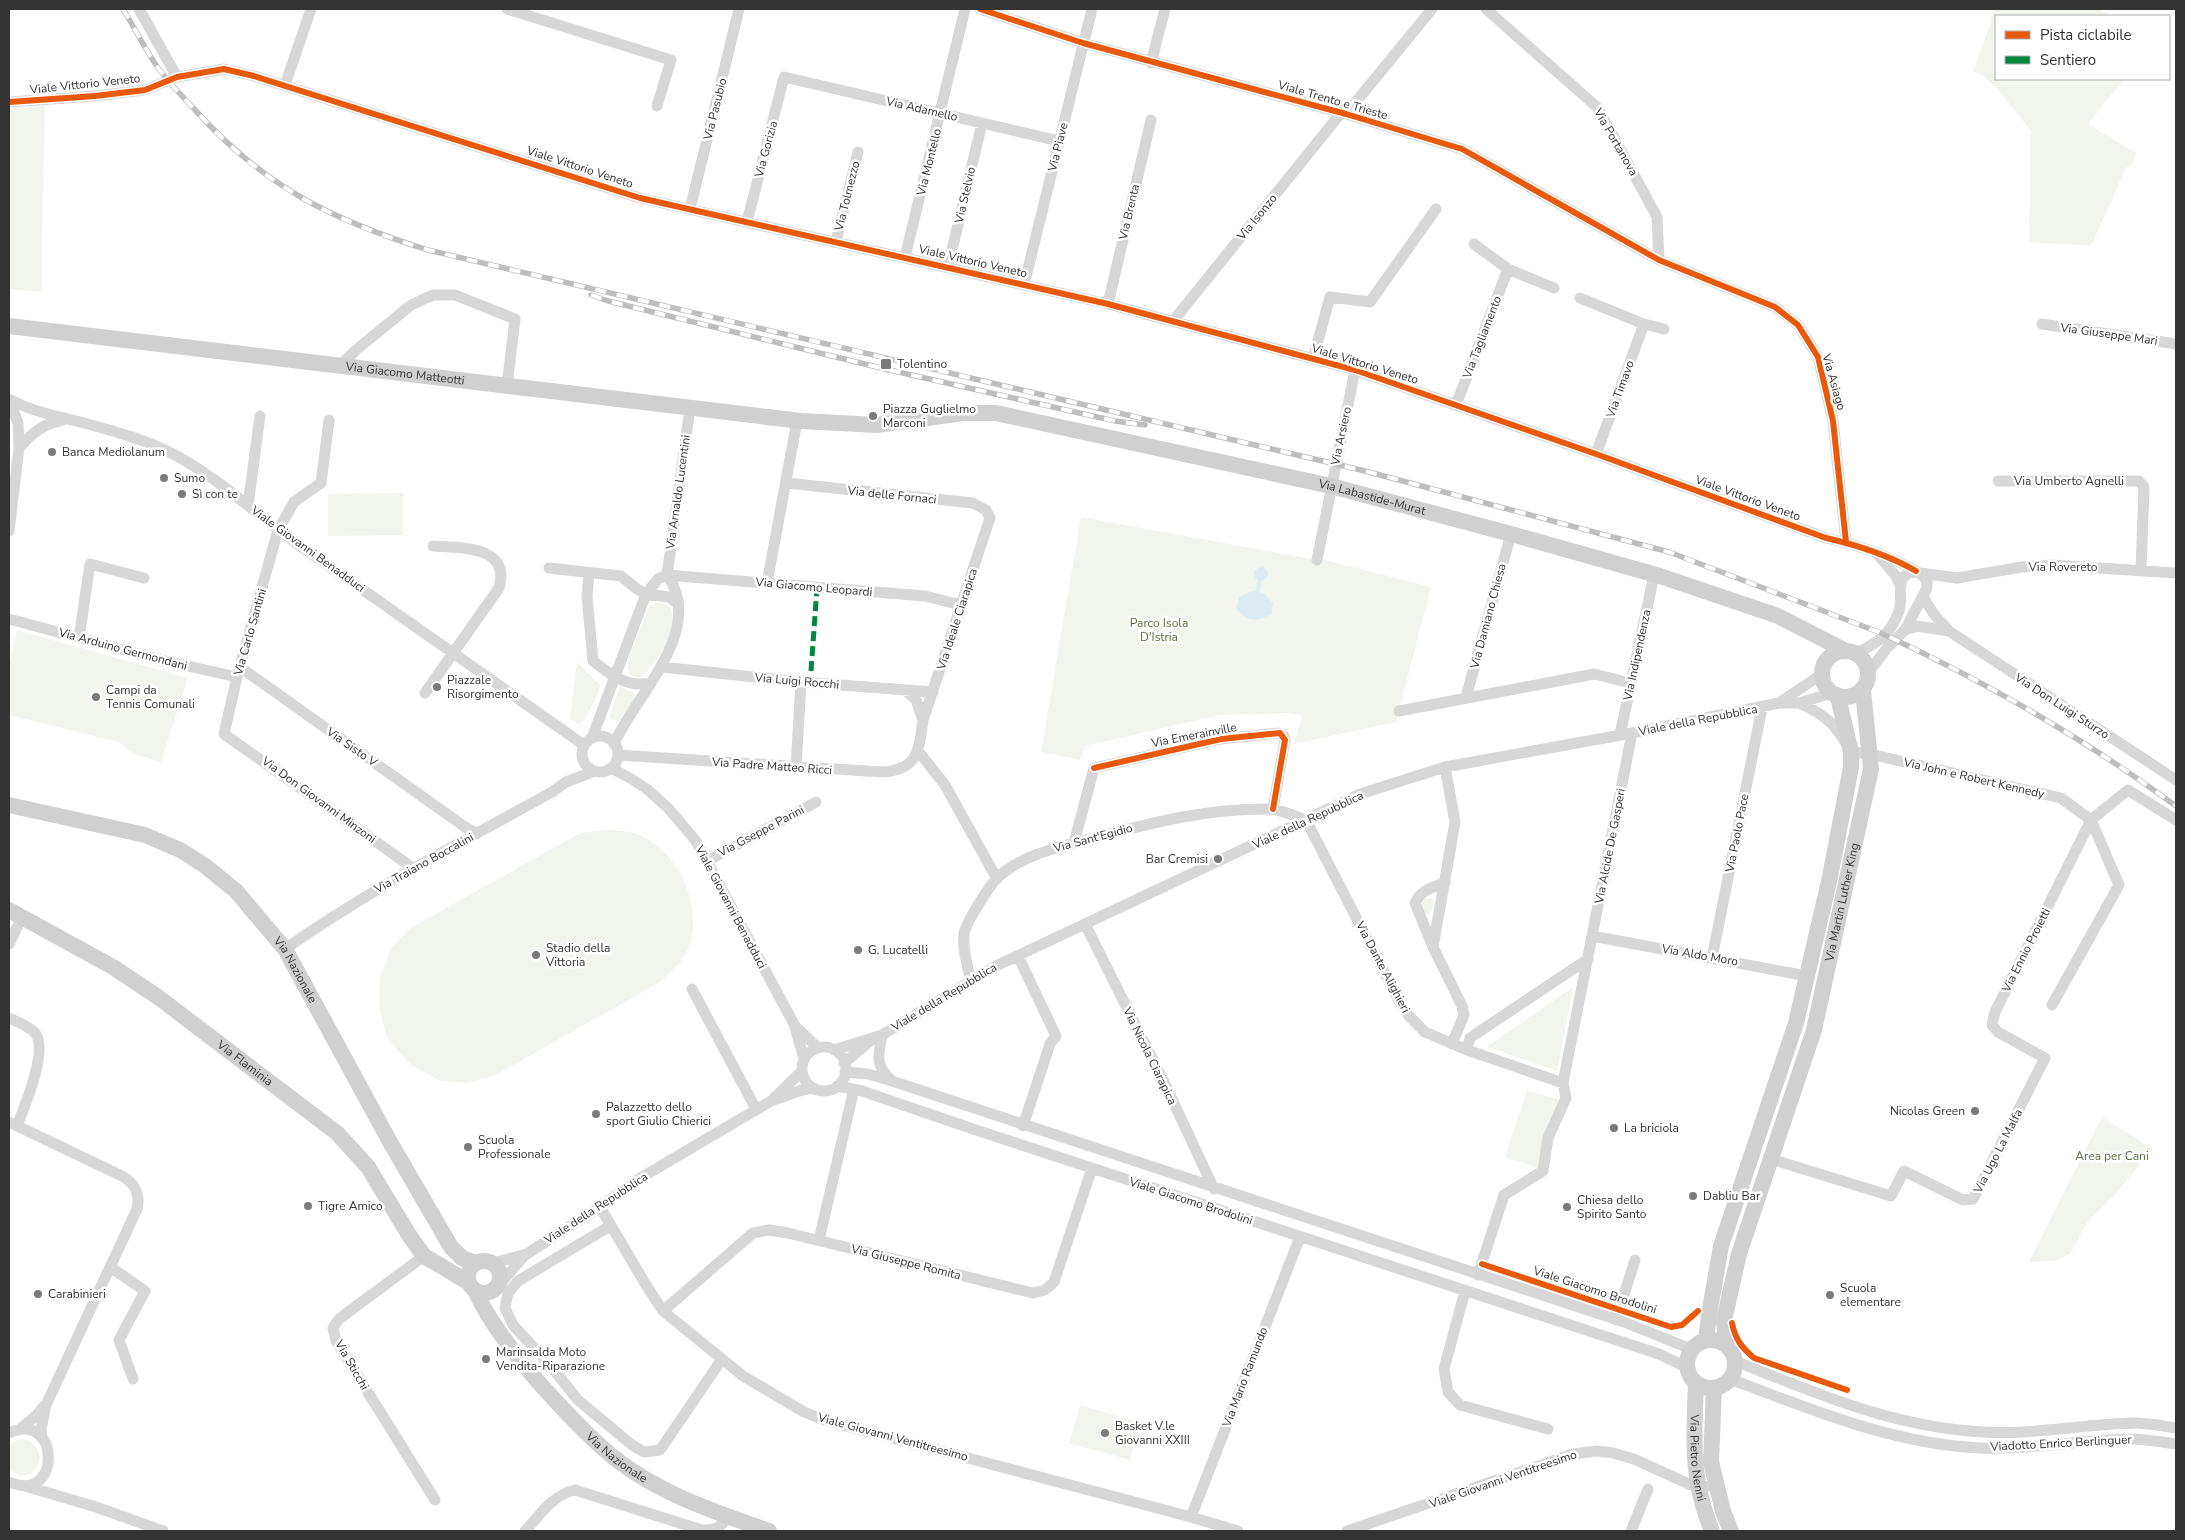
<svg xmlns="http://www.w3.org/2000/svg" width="2185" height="1540" font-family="'Nunito Sans',sans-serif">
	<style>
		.green { fill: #f1f5ed }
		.water { fill: #ddebf3 }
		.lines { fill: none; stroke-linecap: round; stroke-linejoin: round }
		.street { stroke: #d7d7d7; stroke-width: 11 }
		.secondary { stroke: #d0d0d0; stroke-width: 16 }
		.rail-casing { stroke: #bebebe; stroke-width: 5.5 }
		.rail { stroke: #fff; stroke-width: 4; stroke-dasharray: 11; stroke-linecap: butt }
		.quiet { stroke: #00873e; stroke-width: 5; stroke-dasharray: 10 5; stroke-linecap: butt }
		.cycleway-casing { stroke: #fff; stroke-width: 9 }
		.cycleway { stroke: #e8590c; stroke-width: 6 }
		.poi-dot { fill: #7a7a7a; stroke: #fff; stroke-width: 2 }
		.labels { text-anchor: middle; stroke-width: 5; stroke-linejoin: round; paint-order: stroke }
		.street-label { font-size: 12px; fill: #333; stroke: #fff }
		.poi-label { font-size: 12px; fill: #333; stroke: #fff; text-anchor: start }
		.park-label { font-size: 12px; fill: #56703f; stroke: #fff }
	</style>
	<rect width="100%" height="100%" fill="#fff"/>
	<path class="green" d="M1992,9h105l16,7h-117v63h128l-36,45 48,29 -3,10 -7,5 -35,78 -62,-4 2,-111 -35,-44 -17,-14 -6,-1 18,-50z
		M45,105l-4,187 -32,-3v-179z
		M403,493v42l-75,1v-42z
		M1081,517l236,43 5,-1 109,28 -35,135 -102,22 8,-29 -16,-2 -66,2 -135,31 -5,14 -39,-8z
		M656,603l10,2 5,4c1,4 2,8 2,12 -2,16 -21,52 -35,57l-9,-4 -1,-15 22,-54z
		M17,630l171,48 -27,84 -24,-7 -19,-13 -109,-27v-49z
		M577,662l24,24 -16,34 -7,4 -8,-5z
		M620,686l17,9 -17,26 -10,-2v-4z
		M610,830c8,1 19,1 27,4 45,17 73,84 45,126 -6,8 -15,15 -22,22l-166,94 -27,7 -29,-3 -28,-16 -23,-26 -8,-31 1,-29 10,-28 19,-21 171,-96z
		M1425,898l9,1 -2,12 -4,4 -6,-2 -3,-10z
		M1573,987l-16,84 -70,-24z
		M1527,1090l33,10 -21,68 -34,-11z
		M2102,1117l51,32 -40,48 -25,24 -18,33 -15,7 -26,1z
		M1080,1405l61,18 -11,37 -61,-17z
		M22,1439c24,4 23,35 -1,37l-12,-6v-25l6,-4z"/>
	<path class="water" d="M1263,567l5,4v5l-6,5 -3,11 4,1 10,10 -2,11c-17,9 -21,8 -35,-5l3,-12 13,-6h3l3,-11 -3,-3 -1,-5 4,-4z"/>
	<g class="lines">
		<path class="street" d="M139,9l38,68
			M507,9l164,51 -14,46
			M980,9l103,34 263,71 116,35 197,111 116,47 23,18 20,32 15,64 13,121
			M1486,9l112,99 59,109 2,43
			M1151,63l14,-54
			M285,85l26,-76
			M9,102l86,-6 50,-6 32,-13 47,-8 30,7 386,122 468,106 247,66 241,84 230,84c31,7 62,17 90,33
			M1346,114l86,-105
			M690,209l49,-200
			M747,222l37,-145 275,64
			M836,241l22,-89
			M1474,244l34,25 46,19
			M905,257l60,-248
			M948,267l34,-144
			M1024,285l68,-276
			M1580,298l64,26 20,5
			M1108,304l43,-184
			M1173,321l168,-208
			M2042,324l134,20
			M1313,359l17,-62 40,5 66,-93
			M341,365l15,-15 55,-45 22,-10h22l60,24 -8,67
			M9,399c23,13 49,17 75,24 30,8 62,17 89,31 46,24 84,61 126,91 95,67 190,134 285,200
			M9,399l9,24 1,25 -10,83
			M1456,405l52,-136
			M329,420l-8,63 -27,19 -16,28 -41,147 -13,57 189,134
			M19,448c13,-15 24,-24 44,-28
			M1596,454l48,-130
			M1998,481h141l5,6 -3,83
			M248,505l12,-89
			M1878,555l18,21 4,9
			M1317,560l38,-190
			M549,568l72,8 16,13 9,5 23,3 9,7
			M589,573l-2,23 6,65c17,13 34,27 56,22
			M1920,573l37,5 65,-11 30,-2 124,8
			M667,575l258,21 36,9
			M767,583l30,-162
			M1923,595c6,15 15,24 26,36l227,149
			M9,619l156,42 72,16
			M1905,630l12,-4 32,5
			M79,638l11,-74 54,14
			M1855,653c21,-8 36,-19 44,-42 5,-15 -5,-30 11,-39l10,1 7,8v7l-22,42 -18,18 -18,24
			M240,667l225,160 12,7
			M661,667l140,15 132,10
			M905,690l11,10 7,20
			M425,693l74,-105c12,-43 -39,-40 -66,-42
			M1466,697l45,-163
			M1779,703l43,-29
			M1799,703c29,13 37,22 52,49l19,2 191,44 30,22
			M1399,711l195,-37 37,9
			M1620,735l34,-160
			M582 754a18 18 0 1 1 36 0a18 18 0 1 1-36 0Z
			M592,738l54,-144 12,-15 9,-4
			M614,744c21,-48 93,-115 53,-169l23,-167
			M919,752l26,33 52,94
			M618,755l264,17c36,-2 37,-22 41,-52l67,-202 -4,-8 -13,-7 -186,-20
			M1445,767l10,55 -22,125 29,59 2,9 -12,29
			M611,768l19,10 17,11 22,20 27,32 99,185 23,22
			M796,768l5,-86
			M1074,843l20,-75 127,-29 57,-6 6,3 1,4 -12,69
			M707,861l109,-59
			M1085,924l80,160 49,105
			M1592,936l215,40
			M9,944l13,-27
			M1433,947l-18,-44c5,-13 19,-16 30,-20
			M285,949c85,-60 177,-107 267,-157l14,-10 29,-11
			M1018,956l38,80 -6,8 -27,82
			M1712,958l50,-250
			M971,982c-3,-15 -9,-33 -7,-48 1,-10 26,-49 33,-56 27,-25 67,-32 101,-41 56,-15 113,-29 172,-28 12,1 25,7 36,11l93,181 10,15 16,16 42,18 96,33
			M692,989l64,120
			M2052,1005l67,-120 -28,-65
			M9,1018c9,4 20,8 26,15 14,17 -11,75 -18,93
			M795,1027l9,32
			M882,1035c-4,20 -7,30 9,45
			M802 1069a22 22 0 1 1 44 0a22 22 0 1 1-44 0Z
			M834,1050l48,-15 116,-70 362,-171 85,-27 187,-34 147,-30h20l33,-10
			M1467,1050l3,-12 118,-79
			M844,1063l26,-22
			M845,1072l23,2 24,7 732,241 67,27
			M837,1086l25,5 120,41 677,222 27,13
			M774,1098l28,-27
			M9,1122l115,55c12,8 16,18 13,32l-91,196 -5,24 1,9
			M1771,1159l120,37 13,-25 59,29 10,-1 72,-141 -47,-26 -6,-7 3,-13 96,-192 37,-30 48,30
			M600,1207l46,78 17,26 80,65 61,36 20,8 367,97 47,14
			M610,1226l-92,55 -10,12 -3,15 8,17 36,39 29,36 54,45 12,7 16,-2 62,-91
			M819,1240l35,-151
			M424,1256l-85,63 -6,9 3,13 99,159
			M493,1263l30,-8
			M110,1267l35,24 -26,49 14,39
			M1478,1275l26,-80 39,-24 5,-33 18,-40 -3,-15 69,-350
			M499,1285l26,-30 75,-48 37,-27 134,-79 31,-11 12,-2
			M1465,1291l-21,78 4,23 12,13 88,24
			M663,1311l90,-78 16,-3 19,3 245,60 12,-3 9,-8 38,-114
			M1616,1320l19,-60
			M1735,1361c83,33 157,66 248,71 50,3 101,-8 152,-9 13,0 28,3 41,5
			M1730,1379c81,30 162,65 250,69 51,2 101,-8 151,-9 15,0 31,3 45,5
			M19,1430l18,-15 7,-9
			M9,1433c51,-24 54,72 0,49
			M25,1486l71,21 67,24
			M1191,1517l109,-280
			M525,1531c15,-16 27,-36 50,-41l127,40c12,0 21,-2 25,-15
			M1347,1531l226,-77 24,-3 16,2 21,6 57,26 13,2 12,-3
			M1631,1531l17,-42"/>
		<g class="secondary">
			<path id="s1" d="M9,326l792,95 76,4 86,-12h33l335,73 180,48 149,42 118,40 68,35"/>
			<circle cx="1845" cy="674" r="23"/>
			<path id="s2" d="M9,805l136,30 35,15 24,15 32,26 49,58 105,193 61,105 11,11 13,5"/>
			<path id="s3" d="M9,910l104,57 45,30 179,136 31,34 41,68 15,21 44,26"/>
			<circle cx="484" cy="1277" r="16"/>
			<path id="s4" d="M476,1292c11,27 39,62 58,85 22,25 46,51 72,74 46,40 106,60 163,80"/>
			<circle cx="1711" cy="1364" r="24"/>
			<path d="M1706,1340l3,-25 12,-69 75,-223 34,-146 21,-110v-15l-13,-55"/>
			<path id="s5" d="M1726,1345l-2,-25 15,-66 75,-224 57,-261 -8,-79"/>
			<path id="s6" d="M1696,1383c-2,56 -6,95 16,148"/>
			<path d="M1714,1388l-3,74 12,49 8,20"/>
		</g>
		<defs>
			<path id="rail" d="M123,9c11,18 21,38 33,56 11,16 26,31 40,46 69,76 136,109 232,139l937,221 304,81 212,81c103,48 204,106 295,173
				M591,295l17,6 277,68 230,52 30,4"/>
		</defs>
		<use href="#rail" class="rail-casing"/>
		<use href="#rail" class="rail"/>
		<path class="quiet" d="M811,671l6,-83"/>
		<defs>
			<path id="cycleway" d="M980,9l103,34 263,71 116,35 197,111 116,47 23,18 20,32 15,64 13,121
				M9,102l86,-6 50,-6 32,-13 47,-8 30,7 386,122 468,106 247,66 241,84 230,84c31,7 62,17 90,33
				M1094,768l127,-29 59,-6 5,7 -12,69
				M1482,1264l189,63 11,-2 16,-14
				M1732,1323c3,16 10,25 22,35l93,32"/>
		</defs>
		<use href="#cycleway" class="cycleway-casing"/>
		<use href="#cycleway" class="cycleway"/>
	</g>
	<g class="poi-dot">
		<rect x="880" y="358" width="12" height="12" rx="2.5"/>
		<circle cx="873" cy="416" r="5"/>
		<circle cx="52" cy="452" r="5"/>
		<circle cx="164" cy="478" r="5"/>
		<circle cx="182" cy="494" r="5"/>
		<circle cx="437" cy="687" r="5"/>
		<circle cx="96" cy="697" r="5"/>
		<circle cx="1218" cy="859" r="5"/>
		<circle cx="858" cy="950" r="5"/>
		<circle cx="536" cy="955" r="5"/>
		<circle cx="1975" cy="1111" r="5"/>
		<circle cx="596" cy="1114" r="5"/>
		<circle cx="1614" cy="1128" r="5"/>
		<circle cx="468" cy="1147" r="5"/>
		<circle cx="1693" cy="1196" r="5"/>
		<circle cx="308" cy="1206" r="5"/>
		<circle cx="1567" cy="1207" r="5"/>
		<circle cx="38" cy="1294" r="5"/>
		<circle cx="1830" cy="1295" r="5"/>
		<circle cx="486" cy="1359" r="5"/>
		<circle cx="1105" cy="1433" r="5"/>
	</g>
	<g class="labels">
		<g class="street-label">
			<text transform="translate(85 84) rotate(-6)" y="4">Viale Vittorio Veneto</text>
			<text transform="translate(1333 100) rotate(16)" y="4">Viale Trento e Trieste</text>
			<text transform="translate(715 109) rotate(-76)" y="4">Via Pasubio</text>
			<text transform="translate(922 109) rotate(13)" y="4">Via Adamello</text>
			<text transform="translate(1616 142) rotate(60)" y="4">Via Portanova</text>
			<text transform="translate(1058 147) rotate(-76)" y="4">Via Piave</text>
			<text transform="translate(766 149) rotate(-75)" y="4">Via Gorizia</text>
			<text transform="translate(929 162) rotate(-76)" y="4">Via Montello</text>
			<text transform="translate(580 167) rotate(18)" y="4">Viale Vittorio Veneto</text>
			<text transform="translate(965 195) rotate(-77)" y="4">Via Stelvio</text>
			<text transform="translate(847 196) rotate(-76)" y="4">Via Tolmezzo</text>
			<text transform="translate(1129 212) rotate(-77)" y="4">Via Brenta</text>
			<text transform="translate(1257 217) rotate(-51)" y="4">Via Isonzo</text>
			<text transform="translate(973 261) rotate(13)" y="4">Viale Vittorio Veneto</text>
			<text transform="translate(2109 334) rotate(8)" y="4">Via Giuseppe Mari</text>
			<text transform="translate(1482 337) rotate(-69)" y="4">Via Tagliamento</text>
			<text transform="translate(1365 364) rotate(17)" y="4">Viale Vittorio Veneto</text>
			<text dy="4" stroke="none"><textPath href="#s1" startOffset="399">Via Giacomo Matteotti</textPath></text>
			<text transform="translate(1834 382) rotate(74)" y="4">Via Asiago</text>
			<text transform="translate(1620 389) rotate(-70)" y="4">Via Timavo</text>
			<text transform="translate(1341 436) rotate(-78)" y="4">Via Arsiero</text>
			<text x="2069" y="485">Via Umberto Agnelli</text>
			<text transform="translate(678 492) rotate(-82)" y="4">Via Arnaldo Lucentini</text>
			<text transform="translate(892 495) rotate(6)" y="4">Via delle Fornaci</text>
			<text dy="4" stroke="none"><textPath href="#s1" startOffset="1379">Via Labastide-Murat</textPath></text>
			<text transform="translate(1748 498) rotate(20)" y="4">Viale Vittorio Veneto</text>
			<text transform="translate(308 549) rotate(36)" y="4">Viale Giovanni Benadduci</text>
			<text x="2063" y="571">Via Rovereto</text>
			<text transform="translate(814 587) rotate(5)" y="4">Via Giacomo Leopardi</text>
			<text transform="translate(1488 616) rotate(-75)" y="4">Via Damiano Chiesa</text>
			<text transform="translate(957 619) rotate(-72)" y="4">Via Ideale Ciarapica</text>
			<text transform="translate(250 632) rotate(-74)" y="4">Via Carlo Santini</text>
			<text transform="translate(123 649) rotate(15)" y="4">Via Arduino Germondani</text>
			<text transform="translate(1637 655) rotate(-78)" y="4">Via Indipendenza</text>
			<text transform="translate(797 681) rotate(5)" y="4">Via Luigi Rocchi</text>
			<text transform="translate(2062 706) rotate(33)" y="4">Via Don Luigi Sturzo</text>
			<text transform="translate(1698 720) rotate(-11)" y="4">Viale della Repubblica</text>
			<text transform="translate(1194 735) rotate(-11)" y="4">Via Emerainville</text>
			<text transform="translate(352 747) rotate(35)" y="4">Via Sisto V</text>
			<text transform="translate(772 766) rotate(4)" y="4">Via Padre Matteo Ricci</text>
			<text transform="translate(1974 778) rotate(13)" y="4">Via John e Robert Kennedy</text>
			<text transform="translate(319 800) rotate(36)" y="4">Via Don Giovanni Minzoni</text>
			<text transform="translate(1308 820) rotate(-25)" y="4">Viale della Repubblica</text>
			<text transform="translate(761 831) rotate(-28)" y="4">Via Gseppe Parini</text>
			<text transform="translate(1737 833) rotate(-79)" y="4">Via Paolo Pace</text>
			<text transform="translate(1093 838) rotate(-15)" y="4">Via Sant'Egidio</text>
			<text transform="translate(1610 846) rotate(-79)" y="4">Via Alcide De Gasperi</text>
			<text transform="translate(424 863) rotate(-29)" y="4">Via Traiano Boccalini</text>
			<text dy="4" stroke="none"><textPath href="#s5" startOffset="460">Via Martin Luther King</textPath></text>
			<text transform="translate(731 907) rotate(62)" y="4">Viale Giovanni Benadduci</text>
			<text transform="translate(2026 950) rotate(-63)" y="4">Via Ennio Proietti</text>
			<text transform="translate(1700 955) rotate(10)" y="4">Via Aldo Moro</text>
			<text transform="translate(1383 967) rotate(62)" y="4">Via Dante Alighieri</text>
			<text dy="4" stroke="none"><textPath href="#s2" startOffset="346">Via Nazionale</textPath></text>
			<text transform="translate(944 997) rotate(-31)" y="4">Viale della Repubblica</text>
			<text transform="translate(1150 1056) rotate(64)" y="4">Via Nicola Ciarapica</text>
			<text dy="4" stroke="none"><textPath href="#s3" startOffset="282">Via Flaminia</textPath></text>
			<text transform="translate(1998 1151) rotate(-63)" y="4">Via Ugo La Malfa</text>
			<text transform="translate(1191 1201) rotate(18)" y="4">Viale Giacomo Brodolini</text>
			<text transform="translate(596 1208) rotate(-33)" y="4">Viale della Repubblica</text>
			<text transform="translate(906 1262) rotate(14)" y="4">Via Giuseppe Romita</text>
			<text transform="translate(1595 1290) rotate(18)" y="4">Viale Giacomo Brodolini</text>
			<text transform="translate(352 1365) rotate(60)" y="4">Via Sticchi</text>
			<text transform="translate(1245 1377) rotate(-69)" y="4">Via Mario Ramundo</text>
			<text transform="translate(893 1437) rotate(15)" y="4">Viale Giovanni Ventitreesimo</text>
			<text transform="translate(2061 1443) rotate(-3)" y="4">Viadotto Enrico Berlinguer</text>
			<text dy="4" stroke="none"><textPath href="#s4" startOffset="219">Via Nazionale</textPath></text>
			<text dy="4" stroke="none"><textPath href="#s6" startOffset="75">Via Pietro Nenni</textPath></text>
			<text transform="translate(1503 1479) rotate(-19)" y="4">Viale Giovanni Ventitreesimo</text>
		</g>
		<g class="poi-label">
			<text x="897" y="368">Tolentino</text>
			<text x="883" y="413">Piazza Guglielmo<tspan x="883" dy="14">Marconi</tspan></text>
			<text x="62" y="456">Banca Mediolanum</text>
			<text x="174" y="482">Sumo</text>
			<text x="192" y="498">Sì con te</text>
			<text x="447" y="684">Piazzale<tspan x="447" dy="14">Risorgimento</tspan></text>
			<text x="106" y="694">Campi da<tspan x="106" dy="14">Tennis Comunali</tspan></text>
			<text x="1208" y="863" text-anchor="end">Bar Cremisi</text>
			<text x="546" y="952">Stadio della<tspan x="546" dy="14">Vittoria</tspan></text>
			<text x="868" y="954">G. Lucatelli</text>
			<text x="606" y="1111">Palazzetto dello<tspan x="606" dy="14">sport Giulio Chierici</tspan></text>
			<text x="1965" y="1115" text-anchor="end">Nicolas Green</text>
			<text x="1624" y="1132">La briciola</text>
			<text x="478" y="1144">Scuola<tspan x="478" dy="14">Professionale</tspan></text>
			<text x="1703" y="1200">Dabliu Bar</text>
			<text x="1577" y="1204">Chiesa dello<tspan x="1577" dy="14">Spirito Santo</tspan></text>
			<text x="318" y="1210">Tigre Amico</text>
			<text x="1840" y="1292">Scuola<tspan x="1840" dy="14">elementare</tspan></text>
			<text x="48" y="1298">Carabinieri</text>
			<text x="496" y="1356">Marinsalda Moto<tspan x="496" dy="14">Vendita-Riparazione</tspan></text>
			<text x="1115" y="1430">Basket V.le<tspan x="1115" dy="14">Giovanni XXIII</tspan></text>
		</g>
		<g class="park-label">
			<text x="1159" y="627">Parco Isola<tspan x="1159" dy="14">D'Istria</tspan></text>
			<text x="2112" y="1160">Area per Cani</text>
		</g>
	</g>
	<rect width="2185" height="1540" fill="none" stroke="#333333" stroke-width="20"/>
	<rect x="1995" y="15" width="175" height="65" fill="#ffffff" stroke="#adadad"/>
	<rect x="2005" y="31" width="25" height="8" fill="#e8590c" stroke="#adadad"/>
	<text x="2040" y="40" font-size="15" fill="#333333">Pista ciclabile</text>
	<rect x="2005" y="56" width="25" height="8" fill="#00873e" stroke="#adadad"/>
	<text x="2040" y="65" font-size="15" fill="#333333">Sentiero</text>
</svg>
